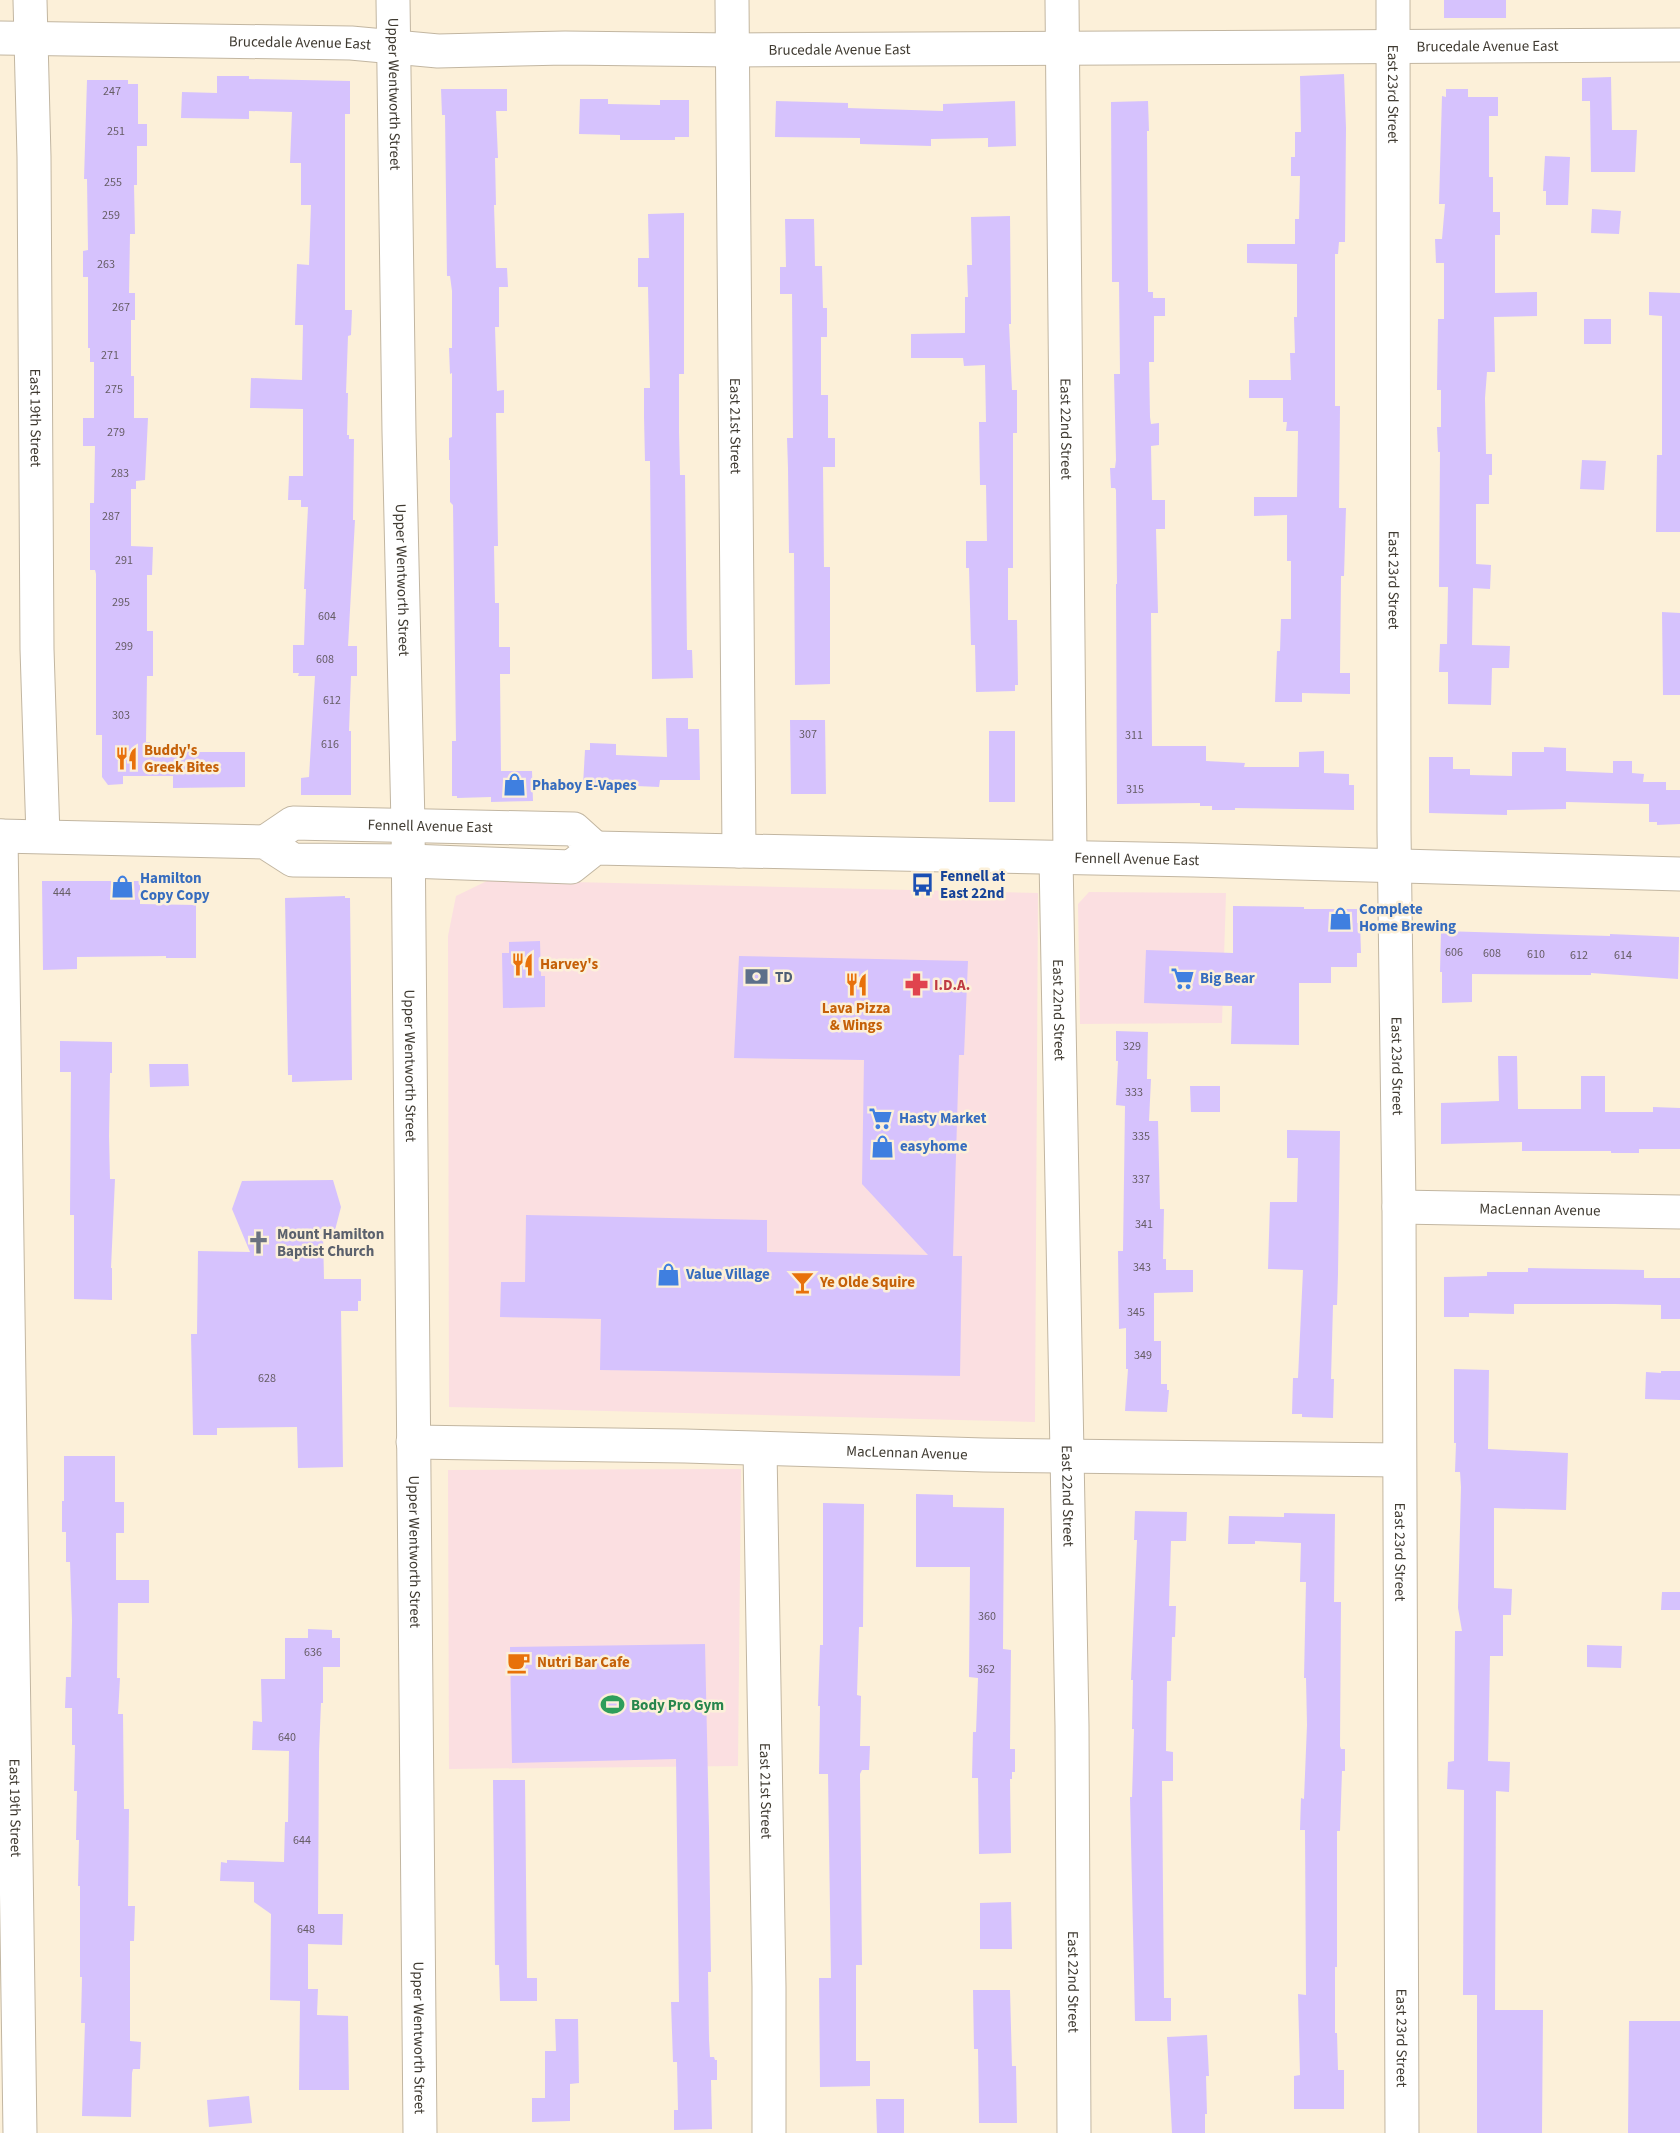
<svg xmlns="http://www.w3.org/2000/svg" width="1680" height="2133" font-family="'Source Sans 3',sans-serif">
	<style>
		.commercial { fill: #fbdfe1 }
		.building { fill: #d6c2fd }
		.lines { fill: none; stroke-linecap: round; stroke-linejoin: round }
		.minor-casing { stroke: #c2b6a1; stroke-width: 35 }
		.major-casing { stroke: #c2b6a1; stroke-width: 35 }
		.minor { stroke: #fff; stroke-width: 33 }
		.major { stroke: #fff; stroke-width: 33 }
		.labels { text-anchor: middle; stroke-width: 5; stroke-linejoin: round; paint-order: stroke }
		.number-label { font-size: 12px; fill: #665d65 }
		.street-label { font-size: 15px; fill: #403b32; stroke: #fcf0d9 }
		.food-label { font-size: 15px; font-weight: bold; fill: #c56008; stroke: #fcf0d9; text-anchor: start }
		.shop-label { font-size: 15px; font-weight: bold; fill: #366cbe; stroke: #fcf0d9; text-anchor: start }
		.transit-label { font-size: 15px; font-weight: bold; fill: #164399; stroke: #fcf0d9; text-anchor: start }
		.service-label { font-size: 15px; font-weight: bold; fill: #4e5e75; stroke: #fcf0d9; text-anchor: start }
		.health-label { font-size: 15px; font-weight: bold; fill: #be3a42; stroke: #fcf0d9; text-anchor: start }
		.worship-label { font-size: 15px; font-weight: bold; fill: #5b616d; stroke: #fcf0d9; text-anchor: start }
		.leisure-label { font-size: 15px; font-weight: bold; fill: #27864d; stroke: #fcf0d9; text-anchor: start }
	</style>
	<rect width="100%" height="100%" fill="#fcf0d9"/>
	<path class="commercial" d="M489,880l549,13 -3,529 -586,-15 -1,-471 8,-40z
		M1089,892l137,1 -4,130 -142,1 -2,-120z
		M741,1469l-3,297 -289,3 -1,-299z"/>
	<path class="building" d="M1444,0h62v18h-62z
		M1344,74l2,54 -1,114h-6l-1,12h-3v152h5l-1,102h7l-2,68h-3l-1,97h10v21l-48,-1v9h-27l2,-51h3l1,-32h10v-58h-4v-46l-33,1v-19h43l1,-66h-12l1,-9h-4v-24h-34v-18h42l-1,-27h5l-1,-36h3v-53l-50,-1v-19h48v-25h4l1,-43h-9v-19h4v-25h6l-1,-56z
		M217,76h32v3l101,2v33h-5v196h7l-1,25 -3,1 -2,57h2l-1,42h2v4h5l-1,81h2l-7,126h9v30h-6l-2,55h2v64h-50v-17l8,-1 6,-101h-17l1,-3h-6v-28h11l2,-56h-2l4,-82h-7v-7h-13l1,-24h14v-67l-53,-1 1,-30 51,2 1,-55h-8l2,-61 12,1 2,-60h-10v-42h-11l2,-51 -43,-1v8l-68,-1 1,-26 35,1z
		M1611,77l1,53h25l-2,42h-44l-1,-71h-8v-23z
		M87,80h41v4h10v40h9v22h-10v39h-3l1,49h-5l-1,59h6v27h-4v56h3v42h14l-3,62 -9,1v8h-5v57l22,1 -1,28h-5v56h6v45h-6l-1,66h4v6h47v4h48v35l-72,1v-12h-50v8l-15,1 -6,-8v-42h-6v-161l-1,-4h-5v-67h4l1,-57h-12v-28h11v-56h-4v-14h-2v-71h-5v-26l5,-1 -1,-71h-3z
		M441,89h66v22h-11l2,47h-3l1,47h-2l2,63h11l1,19h-9v40h-4l2,64 7,-1v23h-8l2,133h-4l1,57h4v44h11v27h-10l1,97h31l1,30 -42,1v-5l-34,1v-2h-5v-55h4l-3,-236 -3,-3v-42h-1v-22l3,-1v-64l-2,1 -1,-26h3v-57l-2,-15h-3l-2,-161h-3z
		M1446,89h22v8h30v19h-9v61h4v35h7v23h-5v58l42,-1v24l-43,1 1,55h-8l-2,26 1,56h6v21h-3v29h-13v60l15,1 -1,24 -17,-1 -1,57 38,1 -1,22h-17l-1,37 -43,-1v-32h-9l1,-28h7l1,-57h-9l1,-135h-2l-1,-25h4v-37h-4l1,-71h6v-56h-8l-1,-24h7l3,-35h-6l3,-108 4,1z
		M580,99h28v5l52,1v-5h29v37h-14v3h-55v-5l-41,-1z
		M776,101l72,2v5l95,3v-7l72,-3 1,45 -28,1v-9l-57,1v7l-71,-2v-6l-85,-1z
		M1148,101l1,30h-2l1,161h5v6h12v18h-11v46h-5l1,55 1,7 8,-1v22l-8,1 1,54h13v29h-9l2,84h-7l1,133h54v15l39,2 -1,4h55v-15l25,-1v22l25,1v11h5v25l-119,-2v2h-23v-4h-12v-3l-83,1 -1,-220h1l-1,-94 -1,-2h-4l-1,-20h5l1,-8 -2,-86h6l-1,-92h-7l-1,-180z
		M1545,156l25,1 -2,48h-22v-14h-3z
		M1592,209l29,2 -2,23 -28,-1z
		M684,213v161h-5v58l1,43h5l2,175h5l1,28 -41,1 -2,-218h-5l-1,-44v-29h6l-2,-101h-10v-29h11l-1,-44z
		M1010,216l1,108h-2l3,66h5v43h-4v135h-5v52h9l1,65h-3v6l-39,1 -1,-47h-4l-2,-77h-3v-27h21l-1,-56h-6l-1,-63h7l-1,-57 -21,1 -1,-8h-52v-24l54,-1v-36h3l-1,-32h5l-1,-48z
		M785,219h29l1,47h7l1,42h4v29h-6v58h7v43h7v29h-12l1,100h6v117l-35,1 -1,-132h-5l-1,-85 -1,-30h6l-1,-144h-12v-27h6z
		M1649,292l31,1v239h-24l1,-77h5v-139l-13,-1z
		M1584,319h27v25h-27z
		M1582,460l24,1 -2,29 -24,-1z
		M1662,612l18,1v82h-17z
		M666,718h22v11h11l1,51h-40l-1,7 -45,-2v5l-21,-1 1,-3 -11,-1 2,-35h5v-7l26,1v11l51,2z
		M790,720h35l1,74h-35z
		M989,731h26v71h-26z
		M1544,747l22,1v23l47,2v-12h19v12l12,1 -1,8h23v8h14v34l-23,1v-3h-8v-18l-83,-2v7l-59,1v5l-78,-2v-56h24v12h17v6l42,1v-24h32z
		M42,881h98v23l56,1v53h-30v-2l-89,1v12l-34,1z
		M345,896v2h5l2,182 -60,2v-7h-4l-3,-177z
		M1233,906l71,1v2h53v14h3l1,30h-4v14h-26v16h-32v62l-68,-1 1,-38 -88,-3 2,-53 87,3z
		M1441,931l169,5v-2l69,3 -1,42 -87,-6v2l-119,-1v28l-30,1v-31h-2z
		M540,941l1,35h4v31l-42,1 -1,-55h7v-11z
		M739,956l229,5 -4,94h-5l-6,201h9l-2,120 -360,-6 1,-51 -101,-2 1,-35h24l1,-67 241,5v32l161,3 -66,-71 2,-124 -130,-2z
		M1116,1031l32,1 -1,47h4l-2,42h9l2,88h4l-1,50h3v11h27v22l-39,1v48h7v43h6v6h2l-2,22 -42,-1 3,-42h-2v-41l-7,1 -1,-78h5l2,-145 -9,-1 2,-44h-2z
		M60,1041l52,1v31h-2l-1,63 1,43h5l-4,89h1v32l-38,-1v-84h-4l1,-143h-11z
		M1498,1056h19l1,53h63v-33h24v36h48v-5l27,1v41h-41v4h-28v-2h-89v-9l-81,2v-41l58,-2z
		M149,1064h39l1,22 -39,1z
		M1190,1086h30v26h-29z
		M1287,1130l53,1 -2,143 -1,31h-4l-2,74h3l-1,39 -31,-1v-3h-10l1,-36h5l5,-108 -35,-1 2,-67h27l1,-44h-11z
		M333,1180l8,27 -7,27h-11l1,45h37v22h-3v10h-17l2,156 -45,1 -1,-41 -80,1v7h-24l-2,-101h6l1,-83 52,1 -18,-43 10,-28z
		M1528,1268l116,2v8h36v41h-19v-14l-46,-1h-101v10l-45,-1v4h-25v-40l43,-1v-4h41z
		M1454,1369l35,1 -1,79 80,4 -2,57 -72,-2v80l18,1 -1,26h-8v41h-13l-2,105 22,1 -1,30 -13,-1 -1,219h48l-1,123h-65v-138h-14l1,-205 -17,-1 1,-27 6,-1 1,-130h7l-4,-23 3,-121 -1,-15h-5l1,-29h-2z
		M1661,1371h19v29l-35,-1 1,-27 15,1z
		M64,1456h51v46h9v31h-8v47h33v23h-31l-1,75h3l-2,36h5l1,95h5l-1,97h7l-1,35h-4v100l11,1 -1,27h-7l-1,4 -1,44 -49,-1 3,-93h-4l1,-46h-2v-91h-2l1,-46h-3l1,-49h-3l1,-46h-3v-37h-7l1,-31h5l1,-57 -2,-58h-4v-30h-4v-31h2z
		M916,1494l37,1v12l51,1 -1,141 8,1 -1,99h5v23h-3v7h-2l1,74 -32,1 -1,-76h-6l1,-46h3l2,-54 -9,-1 1,-110h-54z
		M823,1503l41,1 -1,123h-4l-2,68 4,1 -1,50h10l-1,24h-7l-2,4 2,191h-6v96h14v25l-50,1 -1,-109h12l-3,-204h-9l1,-68h-2l2,-61h3z
		M1135,1511l52,1 -1,29h-15l-2,65h7l-1,31h-3l-1,44h-4l-1,70 7,1v29h-11l2,217h7v23h-36l-5,-224h2l2,-68h-2l1,-49h-2l6,-140h-3z
		M1284,1513l51,1 -1,88h7l-1,144 1,3h4v22h-3l-2,60h-3v136h-2v66h2l1,37h6v39h-50v-33l6,-1 -2,-81 8,1 -1,-165h-5l1,-32 3,1 3,-74 -1,-47h-2l2,-96h-6l1,-39 -46,-2v3h-27l1,-28 55,1z
		M1662,1592h18v18h-19z
		M308,1629l24,1v8h8v29h-17v36h-2l-2,49 -1,162h25l-1,31 -34,-1v45h10l-1,26 31,1 1,74h-50l1,-89 -30,-1 1,-86 -17,-12v-20l-34,-1 1,-19 6,1v-3l57,2 1,-40h3l1,-71 -37,-1 1,-29 9,1 -1,-43h24v-41h23z
		M705,1644l4,184 2,144h-3l1,68 1,17h4l1,3h2v20h-6l1,49 -38,1v-20h4l-1,-48h-4l-2,-60h8l-3,-243 -164,4 -2,-116z
		M1587,1645l35,1 -1,22 -34,-1z
		M493,1780h32l2,198h10v23h-37l-1,-36h-4z
		M1011,1902l1,47h-32v-46z
		M973,1990h37l2,76h4l1,57h-38l-1,-74h-4z
		M555,2019h23l1,64 -9,1v37l-38,1v-24h13v-47h11z
		M1629,2021h51v112h-52z
		M1207,2035l2,41h-3l1,38h-2v19h-33l-5,-96z
		M249,2096l3,27 -43,4 -2,-27z
		M876,2099h28v34h-27z"/>
	<g class="lines">
		<defs>
			<g id="minor">
				<path id="s1" d="M30,0l4,157 3,492 6,187"/>
				<path id="s2" d="M732,0l7,851"/>
				<path id="s3" d="M1062,0l8,857"/>
				<path id="s4" d="M1393,0l1,831 5,376 3,926"/>
				<path id="s5" d="M0,38l351,5 87,8 127,-3 167,2 948,-5"/>
				<path id="s6" d="M1,836l19,1297"/>
				<path id="s7" d="M1056,858l16,868 2,407"/>
				<path id="s8" d="M1399,1207l281,5"/>
				<path id="s9" d="M413,1442l272,4 299,9 415,5"/>
				<path id="s10" d="M760,1449l9,538v146"/>
			</g>
			<g id="major">
				<path id="s11" d="M393,0l6,432 9,392 12,1309"/>
				<path id="s12" d="M0,836l265,6 28,18 116,1 162,6 24,-19 599,12 486,14"/>
				<path id="s13" d="M265,842l28,-19 281,6 21,19"/>
			</g>
		</defs>
		<use href="#minor" class="minor-casing"/>
		<use href="#major" class="major-casing"/>
		<use href="#minor" class="minor"/>
		<use href="#major" class="major"/>
	</g>
	<defs>
		<symbol id="restaurant-bare" viewBox="-9 -9 18 18"><path d="M-5-6h1v4h1v-4h1v4h1v-4h1v5L-1.5 .5V6h-2V.5L-5-1ZM5-6V6H3V1.5H1.5Q1.5-4 5-6Z" fill="#e8710a" stroke="#fcf0d9" stroke-width="2.5" paint-order="stroke"/></symbol>
		<symbol id="shop-bare" viewBox="-9 -9 18 18"><path d="M-5-2.5h2.3a2.7 3.5 0 0 1 5.4 0H5L5.5 6h-11ZM-1.5-2.5h3a1.5 2.3 0 0 0-3 0Z" fill="#3f7fe0" stroke="#fcf0d9" stroke-width="2.5" paint-order="stroke"/></symbol>
		<symbol id="bus-bare" viewBox="-9 -9 18 18"><path d="M-5-6H5V4H4V6H2V4H-2V6H-4V4H-5ZM-3.5-4V0h7V-4ZM-3.5 1.2v1.5H-2V1.2ZM2 1.2v1.5H3.5V1.2Z" fill="#1a4fb4" stroke="#fcf0d9" stroke-width="2.5" paint-order="stroke"/></symbol>
		<symbol id="bank-bare" viewBox="-9 -9 18 18"><path d="M-6-4H6V4H-6ZM0-2.3a2.3 2.3 0 1 0 0 4.6a2.3 2.3 0 1 0 0-4.6Z" fill="#5c6f8a" stroke="#fcf0d9" stroke-width="2.5" paint-order="stroke"/></symbol>
		<symbol id="supermarket-bare" viewBox="-9 -9 18 18"><path d="M-6-5.5h2.5l.6 2H6L4.5 2H-2.5L-4.4-4H-6ZM-1.5 3.2a1.3 1.3 0 1 0 .1 0ZM3 3.2a1.3 1.3 0 1 0 .1 0Z" fill="#3f7fe0" stroke="#fcf0d9" stroke-width="2.5" paint-order="stroke"/></symbol>
		<symbol id="pharmacy-bare" viewBox="-9 -9 18 18"><path d="M-2-6h4v4h4v4h-4v4h-4v-4h-4v-4h4Z" fill="#e0444e" stroke="#fcf0d9" stroke-width="2.5" paint-order="stroke"/></symbol>
		<symbol id="church-bare" viewBox="-9 -9 18 18"><path d="M-1.2-6h2.4v3.5h3.3v2.4h-3.3V6h-2.4V-.1h-3.3v-2.4h3.3Z" fill="#6b7280" stroke="#fcf0d9" stroke-width="2.5" paint-order="stroke"/></symbol>
		<symbol id="bar-bare" viewBox="-9 -9 18 18"><path d="M-6-5H6L.8 .8V4.5H3.5V6h-7V4.5H-.8V.8Z" fill="#e8710a" stroke="#fcf0d9" stroke-width="2.5" paint-order="stroke"/></symbol>
		<symbol id="cafe-bare" viewBox="-9 -9 18 18"><path d="M-5.5-4.5H6V0H3Q3 3.5 0 3.5H-2.5Q-5.5 3.5-5.5 0ZM3-3.2v2h1.7v-2ZM-6 4.5H4V6H-6Z" fill="#e8710a" stroke="#fcf0d9" stroke-width="2.5" paint-order="stroke"/></symbol>
		<symbol id="stadium-bare" viewBox="-9 -9 18 18"><path d="M0-5a6.5 5 0 1 0 0 10a6.5 5 0 1 0 0-10ZM-3.5-1.8h7v3.6h-7Z" fill="#2e9e5b" stroke="#fcf0d9" stroke-width="2.5" paint-order="stroke"/></symbol>
	</defs>
	<g fill-rule="evenodd">
		<use href="#restaurant-bare" x="110" y="742" width="33" height="33"/>
		<use href="#shop-bare" x="498" y="768" width="33" height="33"/>
		<use href="#bus-bare" x="906" y="868" width="33" height="33"/>
		<use href="#shop-bare" x="106" y="870" width="33" height="33"/>
		<use href="#shop-bare" x="1324" y="902" width="33" height="33"/>
		<use href="#restaurant-bare" x="506" y="948" width="33" height="33"/>
		<use href="#bank-bare" x="740" y="960" width="33" height="33"/>
		<use href="#supermarket-bare" x="1166" y="962" width="33" height="33"/>
		<use href="#restaurant-bare" x="840" y="968" width="33" height="33"/>
		<use href="#pharmacy-bare" x="900" y="968" width="33" height="33"/>
		<use href="#supermarket-bare" x="864" y="1102" width="33" height="33"/>
		<use href="#shop-bare" x="866" y="1130" width="33" height="33"/>
		<use href="#church-bare" x="242" y="1226" width="33" height="33"/>
		<use href="#shop-bare" x="652" y="1258" width="33" height="33"/>
		<use href="#bar-bare" x="786" y="1266" width="33" height="33"/>
		<use href="#cafe-bare" x="502" y="1646" width="33" height="33"/>
		<use href="#stadium-bare" x="596" y="1688" width="33" height="33"/>
	</g>
	<g class="labels">
		<g class="number-label">
			<text x="112" y="95">247</text>
			<text x="116" y="135">251</text>
			<text x="113" y="186">255</text>
			<text x="111" y="219">259</text>
			<text x="106" y="268">263</text>
			<text x="121" y="311">267</text>
			<text x="110" y="359">271</text>
			<text x="114" y="393">275</text>
			<text x="116" y="436">279</text>
			<text x="120" y="477">283</text>
			<text x="111" y="520">287</text>
			<text x="124" y="564">291</text>
			<text x="121" y="606">295</text>
			<text x="327" y="620">604</text>
			<text x="124" y="650">299</text>
			<text x="325" y="663">608</text>
			<text x="332" y="704">612</text>
			<text x="121" y="719">303</text>
			<text x="808" y="738">307</text>
			<text x="1134" y="739">311</text>
			<text x="330" y="748">616</text>
			<text x="1135" y="793">315</text>
			<text x="62" y="896">444</text>
			<text x="1454" y="956">606</text>
			<text x="1492" y="957">608</text>
			<text x="1536" y="958">610</text>
			<text x="1579" y="959">612</text>
			<text x="1623" y="959">614</text>
			<text x="1132" y="1050">329</text>
			<text x="1134" y="1096">333</text>
			<text x="1141" y="1140">335</text>
			<text x="1141" y="1183">337</text>
			<text x="1144" y="1228">341</text>
			<text x="1142" y="1271">343</text>
			<text x="1136" y="1316">345</text>
			<text x="1143" y="1359">349</text>
			<text x="267" y="1382">628</text>
			<text x="987" y="1620">360</text>
			<text x="313" y="1656">636</text>
			<text x="986" y="1673">362</text>
			<text x="287" y="1741">640</text>
			<text x="302" y="1844">644</text>
			<text x="306" y="1933">648</text>
		</g>
		<g class="street-label">
			<text dy="5" stroke="none"><textPath href="#s5" startOffset="300">Brucedale Avenue East</textPath></text>
			<text dy="5" stroke="none"><textPath href="#s5" startOffset="1488">Brucedale Avenue East</textPath></text>
			<text dy="5" stroke="none"><textPath href="#s5" startOffset="840">Brucedale Avenue East</textPath></text>
			<text dy="5" stroke="none"><textPath href="#s11" startOffset="94">Upper Wentworth Street</textPath></text>
			<text dy="5" stroke="none"><textPath href="#s4" startOffset="94">East 23rd Street</textPath></text>
			<text dy="5" stroke="none"><textPath href="#s1" startOffset="418">East 19th Street</textPath></text>
			<text dy="5" stroke="none"><textPath href="#s2" startOffset="426">East 21st Street</textPath></text>
			<text dy="5" stroke="none"><textPath href="#s3" startOffset="429">East 22nd Street</textPath></text>
			<text dy="5" stroke="none"><textPath href="#s11" startOffset="580">Upper Wentworth Street</textPath></text>
			<text dy="5" stroke="none"><textPath href="#s4" startOffset="580">East 23rd Street</textPath></text>
			<text dy="5" stroke="none"><textPath href="#s13" startOffset="171">Fennell Avenue East</textPath></text>
			<text dy="5" stroke="none"><textPath href="#s12" startOffset="1149">Fennell Avenue East</textPath></text>
			<text dy="5" stroke="none"><textPath href="#s7" startOffset="152">East 22nd Street</textPath></text>
			<text dy="5" stroke="none"><textPath href="#s11" startOffset="1066">Upper Wentworth Street</textPath></text>
			<text dy="5" stroke="none"><textPath href="#s4" startOffset="1066">East 23rd Street</textPath></text>
			<text dy="5" stroke="none"><textPath href="#s8" startOffset="141">MacLennan Avenue</textPath></text>
			<text dy="5" stroke="none"><textPath href="#s9" startOffset="494">MacLennan Avenue</textPath></text>
			<text dy="5" stroke="none"><textPath href="#s7" startOffset="638">East 22nd Street</textPath></text>
			<text dy="5" stroke="none"><textPath href="#s11" startOffset="1552">Upper Wentworth Street</textPath></text>
			<text dy="5" stroke="none"><textPath href="#s4" startOffset="1552">East 23rd Street</textPath></text>
			<text dy="5" stroke="none"><textPath href="#s10" startOffset="342">East 21st Street</textPath></text>
			<text dy="5" stroke="none"><textPath href="#s6" startOffset="972">East 19th Street</textPath></text>
			<text dy="5" stroke="none"><textPath href="#s7" startOffset="1124">East 22nd Street</textPath></text>
			<text dy="5" stroke="none"><textPath href="#s11" startOffset="2038">Upper Wentworth Street</textPath></text>
			<text dy="5" stroke="none"><textPath href="#s4" startOffset="2038">East 23rd Street</textPath></text>
		</g>
		<g class="food-label">
			<text x="144" y="755">Buddy's<tspan x="144" dy="17">Greek Bites</tspan></text>
			<text x="540" y="969">Harvey's</text>
			<text x="856" y="1013" text-anchor="middle">Lava Pizza<tspan x="856" dy="17">&amp; Wings</tspan></text>
			<text x="820" y="1287">Ye Olde Squire</text>
			<text x="537" y="1667">Nutri Bar Cafe</text>
		</g>
		<g class="shop-label">
			<text x="532" y="790">Phaboy E-Vapes</text>
			<text x="140" y="883">Hamilton<tspan x="140" dy="17">Copy Copy</tspan></text>
			<text x="1359" y="914">Complete<tspan x="1359" dy="17">Home Brewing</tspan></text>
			<text x="1200" y="983">Big Bear</text>
			<text x="899" y="1123">Hasty Market</text>
			<text x="900" y="1151">easyhome</text>
			<text x="686" y="1279">Value Village</text>
		</g>
		<g class="transit-label">
			<text x="940" y="881">Fennell at<tspan x="940" dy="17">East 22nd</tspan></text>
		</g>
		<g class="service-label">
			<text x="775" y="982">TD</text>
		</g>
		<g class="health-label">
			<text x="934" y="990">I.D.A.</text>
		</g>
		<g class="worship-label">
			<text x="277" y="1239">Mount Hamilton<tspan x="277" dy="17">Baptist Church</tspan></text>
		</g>
		<g class="leisure-label">
			<text x="631" y="1710">Body Pro Gym</text>
		</g>
	</g>
</svg>
